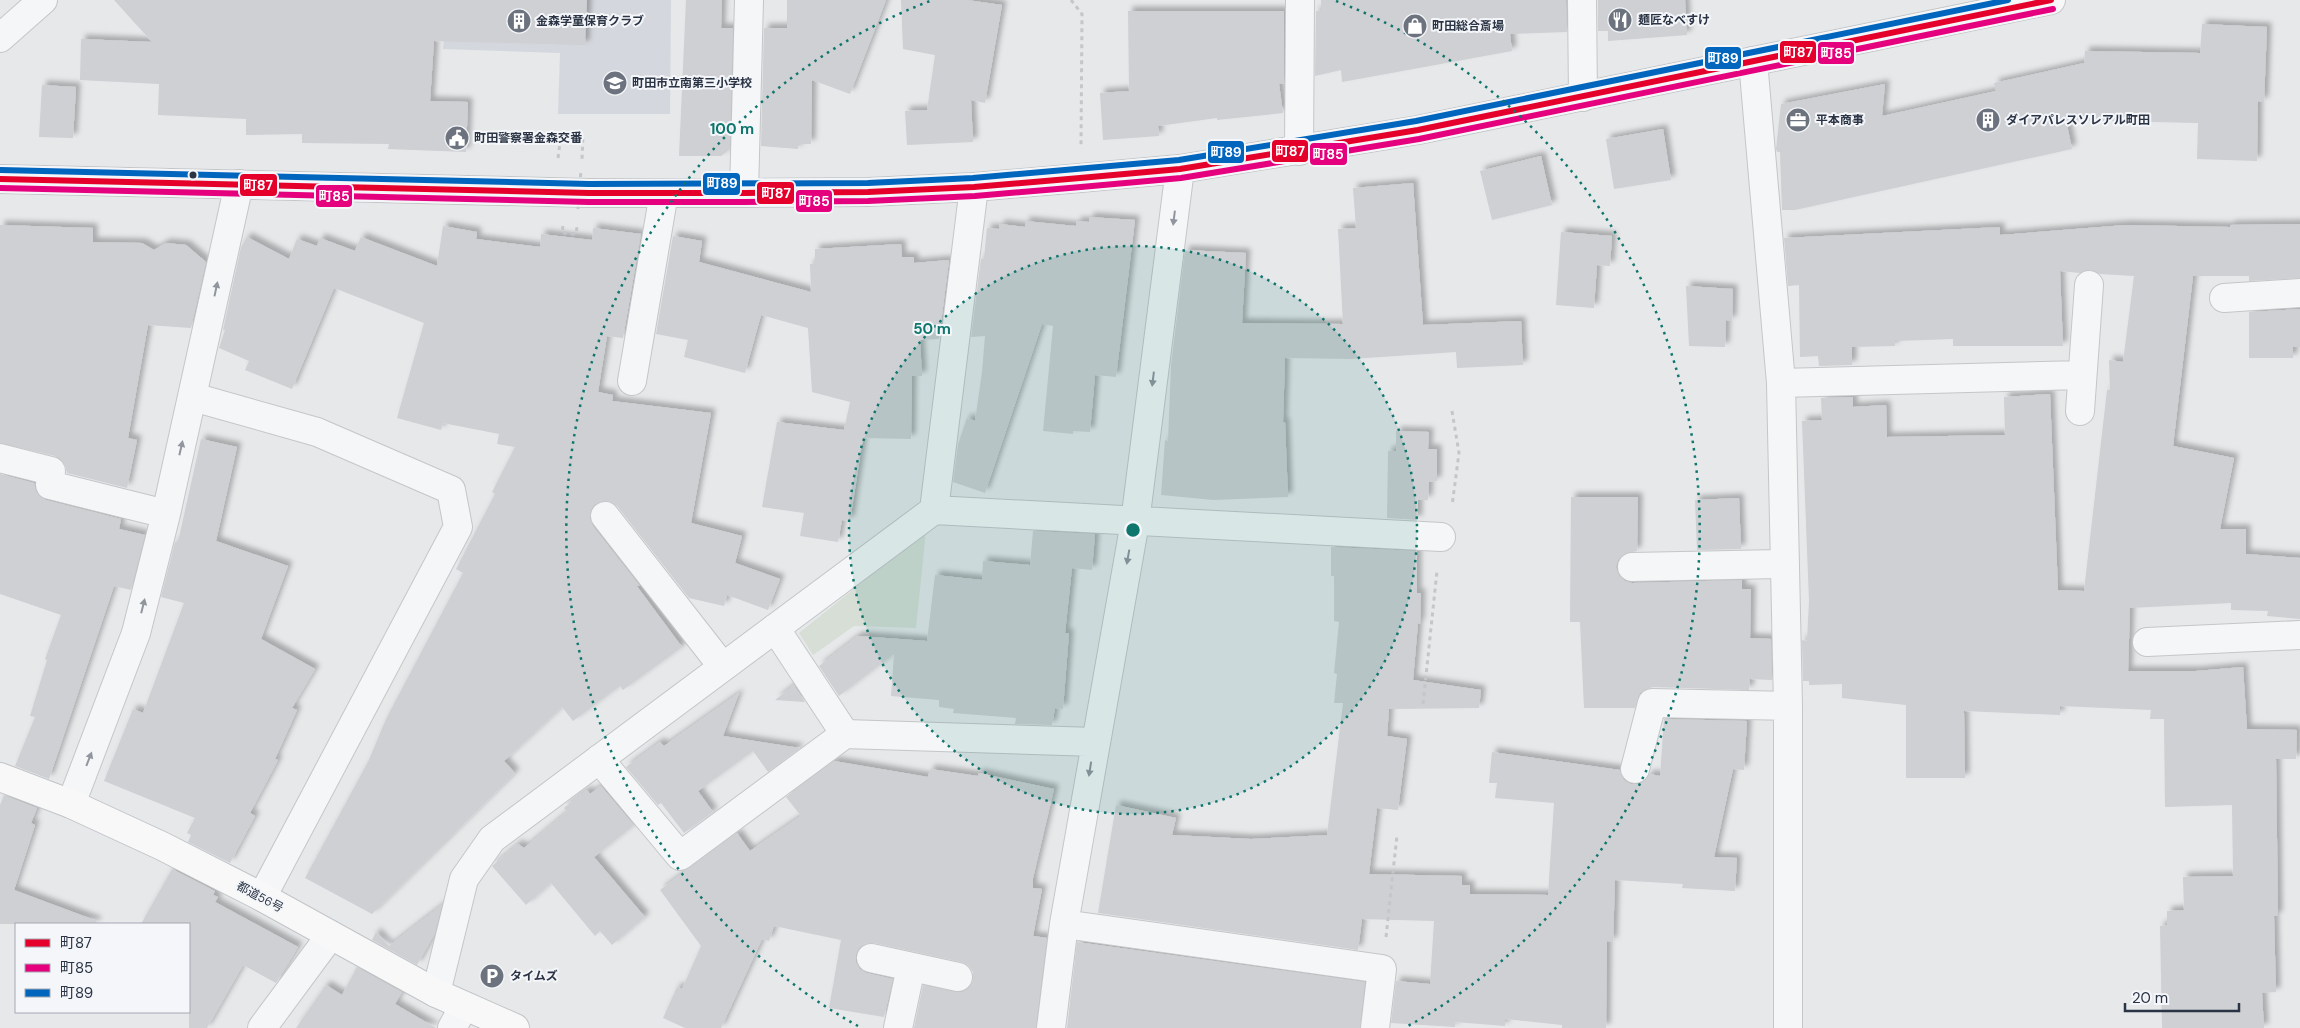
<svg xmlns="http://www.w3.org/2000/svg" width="2300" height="1028" font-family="'DM Sans','Noto Sans JP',sans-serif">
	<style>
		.built { fill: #d4d7dd }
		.green { fill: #d6ded6 }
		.building { fill: #ced0d3; filter: url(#shadow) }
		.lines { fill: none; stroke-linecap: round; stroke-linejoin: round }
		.street-casing { stroke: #c4c6c8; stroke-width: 30 }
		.secondary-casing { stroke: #c4c6c8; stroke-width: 30 }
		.primary-casing { stroke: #c2c5c8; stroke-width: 30 }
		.path { stroke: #c5c6ca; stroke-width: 3; stroke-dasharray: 4 4; stroke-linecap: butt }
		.street { stroke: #f5f6f7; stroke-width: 28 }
		.secondary { stroke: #f8f8f8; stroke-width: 28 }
		.primary { stroke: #f8f8f8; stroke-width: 28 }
		.path-bridge { stroke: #c5c6ca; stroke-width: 3; stroke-dasharray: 4 4; stroke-linecap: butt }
		.bus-1-casing { stroke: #f4f6f9; stroke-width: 10 }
		.bus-2-casing { stroke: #f4f6f9; stroke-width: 10 }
		.bus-3-casing { stroke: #f4f6f9; stroke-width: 10 }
		.bus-1 { stroke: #e4002b; stroke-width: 6 }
		.bus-2 { stroke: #e5007d; stroke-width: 6 }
		.bus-3 { stroke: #0065bd; stroke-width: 6 }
		.oneway { fill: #90959e }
		.ring { fill: none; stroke: #0f766e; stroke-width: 2.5; stroke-dasharray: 2.5 5 }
		.bus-dot { fill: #2b3445; stroke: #f4f6f9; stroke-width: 2 }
		.labels { text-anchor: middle; stroke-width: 4; stroke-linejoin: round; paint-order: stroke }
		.poi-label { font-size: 12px; font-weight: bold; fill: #2b3445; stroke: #f4f6f9; text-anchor: start }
		.street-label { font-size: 12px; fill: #2b3445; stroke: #f4f6f9 }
		.centre { fill: #0f766e; stroke: #f4f6f9; stroke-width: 2.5 }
		.ring-label { font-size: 15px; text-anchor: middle; font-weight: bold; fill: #0f766e; stroke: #f4f6f9; stroke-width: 4; stroke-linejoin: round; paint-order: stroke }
		.line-badge { stroke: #f4f6f9; stroke-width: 2 }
		.badge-label { font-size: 14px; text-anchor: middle; font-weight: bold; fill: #fff }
	</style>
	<defs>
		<filter id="shadow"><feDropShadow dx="4.5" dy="-4.5" stdDeviation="2.5" flood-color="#0004"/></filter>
	</defs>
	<rect width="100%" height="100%" fill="#e6e8ea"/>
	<path class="built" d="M447,0h224l-1,114h-112l2,-61 -117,-4z"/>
	<path class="green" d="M926,531l-10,97 -62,-2 -41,29 -14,-22z"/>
	<path class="building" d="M114,0h473l-2,45 -151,-4 -4,60 38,1 -2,50 -78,-3 1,-5 -87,-1v-9l-56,1v-16l-88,-4 1,-31 -79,-4 1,-41 71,3z
		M686,0h36l-1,28h12l-3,121 -9,7h-42z
		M787,0h99l-36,94 -38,-14 -1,64h-13v5l-37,-3 3,-118h23z
		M901,0h66l35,5 -17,98 -14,-3 2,42 -66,3 -2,-34 22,-1 8,-55 -32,-6z
		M1321,0h245l1,32 -57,2 2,17 -170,31 -1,-12 -26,6 1,-65h5z
		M1598,0h87l2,35 -79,6v-10h-10z
		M1128,11h156v72l-5,1 4,29 -66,7v-2l-59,8 1,10 -56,4 -3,-47 29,-2z
		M2202,24l65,3 -3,75 -6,-1 -1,60 -60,-2 1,-36 -132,-3 6,29 -277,61h-13l-2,-58h-3l-1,-3 5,-45 104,-20 -3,32 114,-25 -2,-8 90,-20 1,-12 115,2z
		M42,85l34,2 -3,51 -34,-1z
		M1663,129l8,51 -57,9 -8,-50z
		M1541,156l11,49 -60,15 -12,-49z
		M1413,183l10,142 98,-4 2,44 -66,3 -1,-16 -105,7 -66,-1 -2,64h2l3,75 -75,3 -52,-5 4,-55 3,1 3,-76 14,-115 61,3 -4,70 101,1 -5,-95 18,-1 -3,-40z
		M1089,217l46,3 -19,157 -21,-2 -5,57 -17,-1v3l-30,-3 10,-105 -11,-2 -57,169 -32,-11 5,-38 9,-26 8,3 7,-49 3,-36 -14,1 10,-78 3,-1 3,-30 12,1 1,-5 25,3v-6l51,5 1,-5 12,1z
		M2300,224v54l-51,3v-5h-56l-20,170 61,12 -14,71h26v25l54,4v61l-33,-3 1,-5 -37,-1v-7l-101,5 -2,63h68l47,-4 4,62 50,1 -1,29h-20l2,157h-4l2,76 -14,1 2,35h-102l-2,-102 7,-1v-14l17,-1 -1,-33 50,-1 -1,-71 -67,2 -1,-88h-14l1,-9 -91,-4v9l-96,-4 1,67h-59v-73l-64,-7v-14l-33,1v-4h-6l-1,-41 5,1 2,-40 -7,-180 20,-1 -1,-22 32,-1v10l33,-2 1,32 118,-2 -1,-38 46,-3 8,196 26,1 23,-201h3l-1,-30 14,2 11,-86 -34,-2 -9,-4 -11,3 -20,-2 3,75h-110v-7l-58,2v5l-43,1v18l-33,1 -1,-10 -18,1 -1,-72 -11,1 -4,-48 216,-11v8l126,-10 104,2v-2z
		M0,225l93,3v14l49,1 12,7 12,-7 20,2 20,17 -15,66 -43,-3 -20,113 9,2 -10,48 -60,-15 -2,-8 -10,-9 -55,-13z
		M443,226l34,6 -1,7 64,8 1,-13 51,6 1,-12 48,6 -18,104 -16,-2 -9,56 15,3 -1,6 99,12 -20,110 51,13 -7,27 45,16 -12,31 -41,-15 -3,11 -35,-8 -72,-92 -6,-4 -8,-1 -8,3 -4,6 -1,8 3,8 47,60 -4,-1 46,62 -59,43 -3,-4 -47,35 -11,-14 -58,54 11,12 -143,141 -67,-36 63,-116 18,-43 77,-146 -7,-4 39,-75 -3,-2 23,-45 -18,-3 2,-10 -56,-11 -2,7 -44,-12 27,-95 -90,-35 -42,101 -47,-19 4,-9 -30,-13 6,-18h-2l18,-83 6,-10 42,22 8,-20 20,7 3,-8 35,13 6,-14 76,29z
		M1561,232l51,4 -2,30 -13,-1 -3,43 -38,-3z
		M673,236l29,5 -3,21 112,30 -1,-28 5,-1v-14l86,-5 1,13h12v6l35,-3 -10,79 -19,1 2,36h-10l-1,63 -48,-1 -13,83 -8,-1 -4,22 -38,-6 4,-23 -42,-6 15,-85 67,8 6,-28 -38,-10 -4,-64 -47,-13 -16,58 -61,-16 4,-17 -32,-6z
		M1686,286l47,3 -1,32 -6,-1 -1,27 -36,-1z
		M2300,309v38h-7v11h-44v-46z
		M1396,431l33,1 -1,17h9v32l-8,1 -1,18h-10v20l-31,-2 1,-67h8z
		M201,439l36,8 -21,94 72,25 -27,73 54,30 -23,39 5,2 -22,49 3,1 -28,53 5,3 -25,47 -42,-21 3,-7 -4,-2 8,-15 -91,-37 29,-72 10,4 41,-110 -23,-6 14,-55h3z
		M0,474l34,9 2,8 10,9 75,19 -2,10 26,6 -14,55 -17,-4 -65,193 -34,-13 20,-49 -5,-1 17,-56 -2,-1 16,-44 -61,-21z
		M1571,497h67l-1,54 -13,3 -6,6 -2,7 3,8 6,6 7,2 110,-3v9h9l-1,49 21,1 1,41 -22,-1 -1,11 -97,-3 -12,6 -5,15h-51l-4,-86h-10z
		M1739,498l2,51 -44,1 -2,-50z
		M1033,531l62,3 -3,36 -20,-2 -7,65h4l-6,76 -8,-1 -3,17 -37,-1 1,-6 -63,-5 1,-4 -15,-2v-7l-48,-4 3,-42 -55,42 -20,-30 39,-30 69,5 8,-66 47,5 1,-19 47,4z
		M1331,547l86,4v42h4l-1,31 -2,-1 -5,57 68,10 -2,18 -90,1 -2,27 20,3 -9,71 -21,-2 -8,66 93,2v9h8v9l78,1 6,-92 -59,-5 2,-15h-8l3,-31 128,18 4,10 7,4h8l7,-4 3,-6 11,2 4,-57 83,2 -3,49 -11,-1 -19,88 23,1 -2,33 -53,-3 1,-4 -68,-4 -2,62 -6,-1 -1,87h-44v-3l-57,-6v7l-50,-4v5l-64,-4 5,-42 34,3 4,-63 -72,-2 -4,31 -260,-37 18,-108 60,13 -4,17 79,4 76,-4 16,-132h-9l3,-29 -3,-1 5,-51 -5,-1v-45h-3z
		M794,685l11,17 -30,-2z
		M739,693l-16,43 77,12 -32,24 -15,-21 -55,40 15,21 -29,21 -23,-30 -3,2 -32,-38 34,-25 4,4z
		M834,761l94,16 2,-8 48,7 1,-3 75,16 -21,89v10l9,1 -9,47 14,2 -11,90h-122l9,-43 39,7 7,-4 4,-7v-9l-5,-7 -7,-3 -87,-19h-8l-7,5 -3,7v7l4,7 7,4 26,6 -9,38 -55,-9 12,-68 -67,-14 -5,15 -7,-2 -41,89h-36l-22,-10 14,-31 5,2 19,-43 -41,-56 77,-57 13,18 51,-35 -15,-19z
		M601,786l33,39 -40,32 51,60 -33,28 -12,-14 -5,5 -44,-53 -25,22 -34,-39 26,-22 6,4 17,-14 26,-22 -3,-4 23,-18 3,4z
		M4,795l33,13 -6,15 4,2 -21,65 83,31 -1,3h-96v-119z
		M172,869l43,22 -2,4 5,2 -3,5 83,45 -22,36 -33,-18 -36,63h-18v-104h-48z
		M442,905l-7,28 -18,32 -45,-25 4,-8 13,14z
		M1077,942l288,40 -5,46h-293z
		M357,967l45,25 -7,12 41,24h-140l30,-43 16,10z"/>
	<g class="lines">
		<defs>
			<path id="street" d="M1582,0l1,97
				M0,38l43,-38
				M1753,61l28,322 7,323v322
				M1299,151l1,-151
				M744,193l5,-193
				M2224,298l76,-5
				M632,381l32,-188
				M1781,383l301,-8
				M193,397l124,35 134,58 7,37 -196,370
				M2080,411l9,-126
				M0,458l51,13 -1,14 116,29
				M934,510l40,-323
				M605,516l118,151
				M1632,567l153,-3
				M775,628l70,106
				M2147,642l153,-7
				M599,759l81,97 165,-122 250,8
				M1635,769l17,-66 136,3
				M71,804l65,-171 30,-119 73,-330
				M1064,924l318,45 -7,59
				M871,958l87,19
				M436,993l28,-114 28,-40 442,-329 507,27
				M262,1028l68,-92
				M452,1028l12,-22
				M898,1028l13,-61
				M1051,1028l13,-104 71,-402 45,-353"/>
			<path id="secondary" d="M0,179l589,14h155l124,-1 106,-5 106,-9 100,-9 238,-39 633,-130"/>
			<path id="primary" d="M0,777l71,27 91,42 100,51 174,96 79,35"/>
		</defs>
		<use href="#street" class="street-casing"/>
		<use href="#secondary" class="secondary-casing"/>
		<use href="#primary" class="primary-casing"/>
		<path class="path" d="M1071,0l11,14 -1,131
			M558,158l3,-23 22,1 -1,23
			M563,226l-1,7 14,1 1,-7
			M1452,411l7,42 -7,53
			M1423,704l14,-133
			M1386,937l11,-102"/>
		<use href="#street" class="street"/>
		<use href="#secondary" class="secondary"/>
		<use href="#primary" class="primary"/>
		<path class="path-bridge" d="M578,209l3,-39"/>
		<defs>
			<path id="bus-1" d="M0,179l589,14h155l124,-1 106,-5 106,-9 100,-9 238,-39 633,-130"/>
			<path id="bus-2" d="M0,188l589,14h155l124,-1 107,-5 106,-9 100,-9 238,-39 634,-130"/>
			<path id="bus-3" d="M0,170l589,14 279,-1 105,-5 206,-18 237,-39 592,-121"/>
		</defs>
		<use href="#bus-1" class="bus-1-casing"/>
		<use href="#bus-2" class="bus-2-casing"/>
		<use href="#bus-3" class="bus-3-casing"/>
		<use href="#bus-1" class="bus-1"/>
		<use href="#bus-2" class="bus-2"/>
		<use href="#bus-3" class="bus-3"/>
	</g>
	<defs><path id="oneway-solid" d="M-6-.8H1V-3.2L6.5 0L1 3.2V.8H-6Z" transform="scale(1.25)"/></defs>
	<g class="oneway">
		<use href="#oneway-solid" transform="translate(1174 218) rotate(97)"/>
		<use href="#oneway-solid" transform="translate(216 289) rotate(-78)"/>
		<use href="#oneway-solid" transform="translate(1153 379) rotate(97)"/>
		<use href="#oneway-solid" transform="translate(181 448) rotate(-77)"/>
		<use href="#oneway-solid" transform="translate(1128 557) rotate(100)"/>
		<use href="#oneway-solid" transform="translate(143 606) rotate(-76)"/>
		<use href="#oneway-solid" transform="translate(89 759) rotate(-69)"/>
		<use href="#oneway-solid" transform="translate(1090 769) rotate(99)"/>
	</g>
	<circle cx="1133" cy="530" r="284" fill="#0f766e" fill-opacity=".12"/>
	<g class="ring">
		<circle cx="1133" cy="530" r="284"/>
		<path d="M858 1026A567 567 0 0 1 930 1M1336 1A567 567 0 0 1 1408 1026"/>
	</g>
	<defs>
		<symbol id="restaurant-disc" viewBox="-11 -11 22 22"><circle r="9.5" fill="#6c737f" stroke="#f4f6f9"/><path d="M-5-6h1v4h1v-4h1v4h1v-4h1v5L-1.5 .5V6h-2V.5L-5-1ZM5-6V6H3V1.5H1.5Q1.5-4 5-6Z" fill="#fff"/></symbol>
		<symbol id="building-disc" viewBox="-11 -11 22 22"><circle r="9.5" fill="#6c737f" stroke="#f4f6f9"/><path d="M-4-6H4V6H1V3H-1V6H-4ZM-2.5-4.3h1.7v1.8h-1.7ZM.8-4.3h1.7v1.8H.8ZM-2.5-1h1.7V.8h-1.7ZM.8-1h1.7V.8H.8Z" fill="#fff"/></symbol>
		<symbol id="shop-disc" viewBox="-11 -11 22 22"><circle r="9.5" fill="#6c737f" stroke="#f4f6f9"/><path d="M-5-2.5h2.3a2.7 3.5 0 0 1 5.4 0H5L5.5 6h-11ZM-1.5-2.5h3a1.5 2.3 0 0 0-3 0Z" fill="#fff"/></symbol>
		<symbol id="school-disc" viewBox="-11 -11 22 22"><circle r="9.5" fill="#6c737f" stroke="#f4f6f9"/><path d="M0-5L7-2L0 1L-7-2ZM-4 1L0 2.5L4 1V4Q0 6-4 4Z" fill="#fff"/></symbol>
		<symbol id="office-disc" viewBox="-11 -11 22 22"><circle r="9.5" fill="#6c737f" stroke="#f4f6f9"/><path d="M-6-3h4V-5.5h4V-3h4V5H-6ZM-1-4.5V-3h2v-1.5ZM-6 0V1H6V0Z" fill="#fff"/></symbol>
		<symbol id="civic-disc" viewBox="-11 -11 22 22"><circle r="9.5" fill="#6c737f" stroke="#f4f6f9"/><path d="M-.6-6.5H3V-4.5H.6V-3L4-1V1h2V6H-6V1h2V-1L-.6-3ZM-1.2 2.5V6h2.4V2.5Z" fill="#fff"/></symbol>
		<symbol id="parking-disc" viewBox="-11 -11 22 22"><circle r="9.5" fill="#6c737f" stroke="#f4f6f9"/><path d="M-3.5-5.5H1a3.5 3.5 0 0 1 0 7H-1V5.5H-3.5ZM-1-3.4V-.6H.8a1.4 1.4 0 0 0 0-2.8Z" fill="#fff"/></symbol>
	</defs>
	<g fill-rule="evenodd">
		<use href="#restaurant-disc" x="1606" y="6" width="28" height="28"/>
		<use href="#building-disc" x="505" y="7" width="28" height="28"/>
		<use href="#shop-disc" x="1401" y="12" width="28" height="28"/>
		<use href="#school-disc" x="601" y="69" width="28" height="28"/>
		<use href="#office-disc" x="1784" y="106" width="28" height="28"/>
		<use href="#building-disc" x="1974" y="106" width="28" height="28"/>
		<use href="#civic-disc" x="443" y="124" width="28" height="28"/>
		<use href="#parking-disc" x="478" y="962" width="28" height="28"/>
	</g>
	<circle class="bus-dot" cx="193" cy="175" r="4.5"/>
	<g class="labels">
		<g class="poi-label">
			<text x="1638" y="24">麺匠なべすけ</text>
			<text x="536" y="25">金森学童保育クラブ</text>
			<text x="1432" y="30">町田総合斎場</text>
			<text x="632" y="87">町田市立南第三小学校</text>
			<text x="1816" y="124">平本商事</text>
			<text x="2006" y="124">ダイアパレスソレアル町田</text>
			<text x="474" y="142">町田警察署金森交番</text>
			<text x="510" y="980">タイムズ</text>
		</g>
		<g class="street-label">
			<text transform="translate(260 897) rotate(28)" y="4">都道56号</text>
		</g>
	</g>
	<circle cx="1133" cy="530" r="8" class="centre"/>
	<g class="ring-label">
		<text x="732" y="134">100 m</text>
		<text x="932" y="334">50 m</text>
	</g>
	<g class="line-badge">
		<rect x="1779" y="40" width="38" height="24" rx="5" fill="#e4002b"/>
		<rect x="1817" y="41" width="38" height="24" rx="5" fill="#e5007d"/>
		<rect x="1704" y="46" width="38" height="24" rx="5" fill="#0065bd"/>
		<rect x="1271" y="139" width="38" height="24" rx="5" fill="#e4002b"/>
		<rect x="1207" y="140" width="38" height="24" rx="5" fill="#0065bd"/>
		<rect x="1309" y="142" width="39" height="24" rx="5" fill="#e5007d"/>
		<rect x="702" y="172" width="39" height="24" rx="5" fill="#0065bd"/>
		<rect x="239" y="173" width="39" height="24" rx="5" fill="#e4002b"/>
		<rect x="756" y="181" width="39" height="24" rx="5" fill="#e4002b"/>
		<rect x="315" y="184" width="38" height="24" rx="5" fill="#e5007d"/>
		<rect x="795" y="189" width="38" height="24" rx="5" fill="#e5007d"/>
	</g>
	<g class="badge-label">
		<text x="1798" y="57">町87</text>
		<text x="1836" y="58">町85</text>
		<text x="1723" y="63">町89</text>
		<text x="1290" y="156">町87</text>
		<text x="1226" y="157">町89</text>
		<text x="1328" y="159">町85</text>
		<text x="722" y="188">町89</text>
		<text x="258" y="190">町87</text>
		<text x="776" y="198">町87</text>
		<text x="334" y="201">町85</text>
		<text x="814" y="206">町85</text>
	</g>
	<rect x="15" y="923" width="175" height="90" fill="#f4f6f9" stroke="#a4a8b1"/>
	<rect x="25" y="939" width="25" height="8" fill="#e4002b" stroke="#a4a8b1"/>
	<text x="60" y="948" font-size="15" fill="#2b3445">町87</text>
	<rect x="25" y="964" width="25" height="8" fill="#e5007d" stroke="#a4a8b1"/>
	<text x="60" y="973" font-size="15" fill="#2b3445">町85</text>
	<rect x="25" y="989" width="25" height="8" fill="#0065bd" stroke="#a4a8b1"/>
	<text x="60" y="998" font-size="15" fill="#2b3445">町89</text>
	<path d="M2125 1003v8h114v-8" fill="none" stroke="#2b3445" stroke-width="2.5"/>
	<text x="2132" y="1003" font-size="15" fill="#2b3445" stroke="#f4f6f9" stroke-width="4" paint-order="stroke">20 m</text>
</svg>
